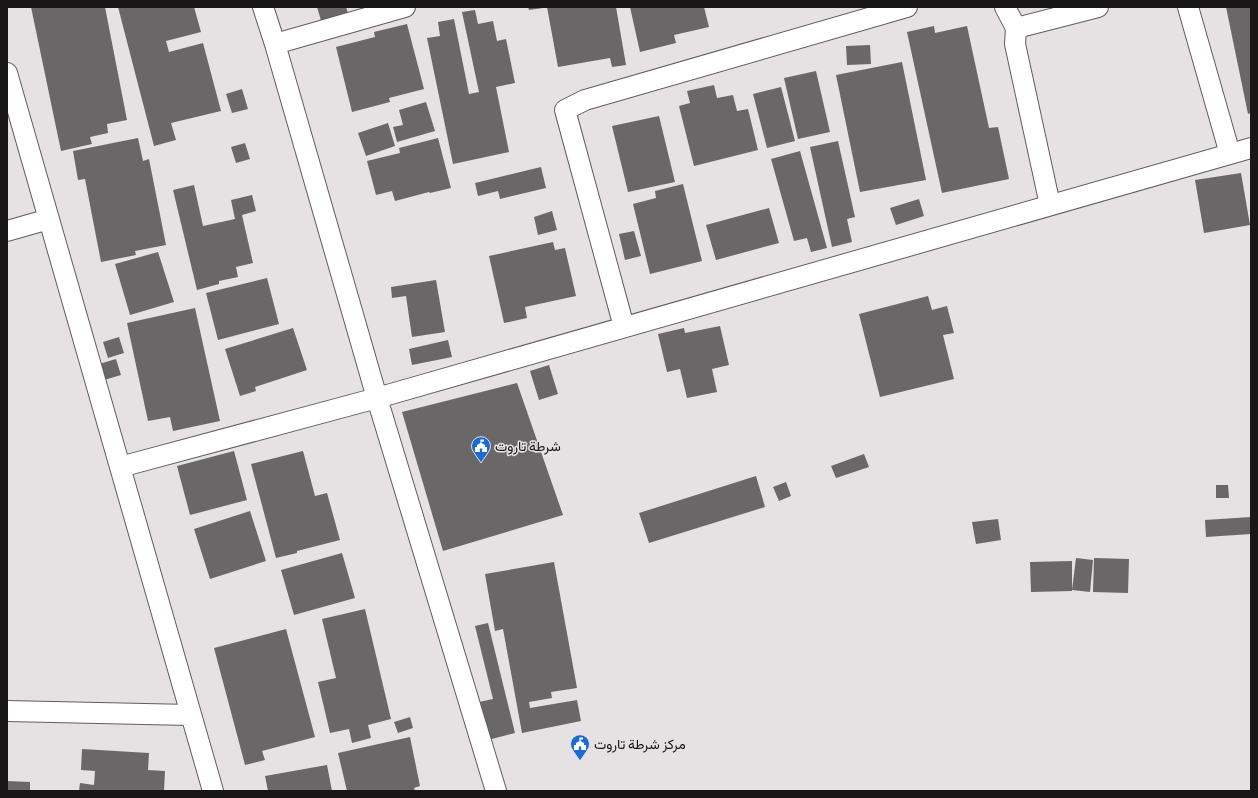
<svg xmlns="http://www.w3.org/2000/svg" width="1258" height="798" font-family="Commissioner,Vazirmatn,sans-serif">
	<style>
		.building { fill: #6a6769 }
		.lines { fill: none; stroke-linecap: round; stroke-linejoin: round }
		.minor-casing { stroke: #615d5e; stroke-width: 22 }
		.minor { stroke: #fff; stroke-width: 20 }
		.labels { text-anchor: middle; stroke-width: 3; stroke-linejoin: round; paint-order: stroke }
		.poi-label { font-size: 14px; fill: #181617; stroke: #e6e1e3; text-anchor: start }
	</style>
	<rect width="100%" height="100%" fill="#e6e1e3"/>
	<path class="building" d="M31,7h74l22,113 -20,4 1,9 -18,4 2,7 -31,7z
		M118,7h76l7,25 -35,9 3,11 34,-9 18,68 -50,12 5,17 -22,6z
		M317,7h29l3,9 -27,8z
		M528,7h15v1l-14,2z
		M547,7h69l10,58 -14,2 -2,-9 -52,9z
		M630,7h74l5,20 -35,8 2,8 -36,9z
		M1226,7h25v106l-3,1z
		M475,10l3,14 15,-3 4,20 9,-2 9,44 -19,4 13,65 -56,12 -26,-126 13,-2 -2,-14 16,-3 15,75 10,-2 -17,-80z
		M407,24l17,65 -35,9 1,4 -38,10 -16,-65 39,-10 -1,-5z
		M934,26l1,7 32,-7 22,102 9,-1 11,52 -67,14 -35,-161z
		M870,45l1,19 -24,1 -1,-19z
		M902,62l24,118 -66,12 -24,-117z
		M816,71l14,61 -32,7 -14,-61z
		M714,85l3,13 16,-3 4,16 11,-2 10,41 -64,16 -15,-60 11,-3 -3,-12z
		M781,87l14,54 -28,7 -14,-54z
		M242,89l6,20 -16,4 -6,-19z
		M426,102l9,29 -38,11 -4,-15 10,-2 -4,-15z
		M659,116l16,66 -47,10 -16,-66z
		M388,123l7,23 -29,10 -8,-23z
		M138,138l5,23 6,-2 17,86 -31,6 1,4 -35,7 -16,-83 -7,1 -5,-29z
		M438,138l13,50 -21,5 -1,-1 -34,9 -3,-10 -16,4 -9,-34 33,-8 -1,-5z
		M838,141l17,76 -8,2 5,23 -20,5 -22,-100z
		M245,143l5,16 -14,4 -5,-16z
		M800,151l27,97 -16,4 -4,-14 -13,3 -23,-82z
		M541,167l5,21 -46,11 -2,-8 -20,5 -3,-13z
		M1241,173l9,52 -46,8 -9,-53z
		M683,184l19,77 -52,13 -17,-70 23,-6 -1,-7z
		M194,185l9,41 32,-7 -4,-19 21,-5 4,16 -14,4 11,48 -17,4 2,10 -19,4v3l-22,6 -24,-100z
		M919,199l5,17 -28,9 -6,-17z
		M769,208l10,35 -63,17 -10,-35z
		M552,211l5,19 -19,5 -4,-18z
		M634,231l7,25 -16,4 -6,-26z
		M553,242l2,8 10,-2 11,48 -51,11 2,11 -23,5 -15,-67z
		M158,252l16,50 -44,13 -15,-51z
		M267,278l12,46 -61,16 -12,-47z
		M436,280l9,52 -33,5 -6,-41 -14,2 -1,-11z
		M928,296l4,14 15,-4 7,27 -11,2 11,44 -74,18 -21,-83z
		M195,308l25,113 -47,10 -3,-14 -22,4 -21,-98z
		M720,326l9,39 -17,4 5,23 -30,6 -7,-29 -13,3 -9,-38 26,-6 1,5z
		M293,328l14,42 -52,17 1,4 -16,5 -15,-47z
		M119,337l5,16 -16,5 -5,-16z
		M448,340l4,17 -40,8 -3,-16z
		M116,359l5,16 -17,5 -5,-16z
		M549,365l9,29 -19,6 -9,-29z
		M517,383l46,132 -120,36 -41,-139z
		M234,451l13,49 -57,15 -13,-49z
		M303,451l12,45 12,-3 13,47 -43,11v2l-21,5 -25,-94z
		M864,454l5,13 -33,11 -5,-12z
		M756,476l9,31 -116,36 -10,-30z
		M786,482l5,14 -12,5 -6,-14z
		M1216,485h12l1,13h-13z
		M250,511l16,50 -56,18 -16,-50z
		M1251,517v17l-45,3 -1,-17z
		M998,519l3,21 -25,4 -4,-22z
		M342,553l13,45 -61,17 -13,-45z
		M1076,558l17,2 -3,32 -18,-2z
		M1094,558l35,1 -1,34 -35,-1z
		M1072,561v30l-41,1 -1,-30z
		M554,562l23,126 -26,4 1,6 -23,4 1,6 47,-8 4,21 -59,12 -19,-104 -8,2 -10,-57z
		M365,609l26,110 -23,6 3,13 -19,5 -3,-14 -19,4 -12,-51 18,-4 -14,-59z
		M488,623l27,110 -27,7 -9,-38 14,-3 -18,-73z
		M286,629l29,108 -53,14 3,9 -20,5 -31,-117z
		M410,717l3,11 -15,5 -4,-11z
		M410,737l10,49 -6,2 1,3h-68l-9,-38z
		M82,749l67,4 -1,17 17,1 -1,20h-85l1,-8 14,2 1,-14 -14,-1z
		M327,765l5,26h-64l-3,-15z
		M7,781l23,1v9h-23z"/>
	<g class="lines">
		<defs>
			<path id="minor" d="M263,7l12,37 102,354 119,393
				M1005,7l11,21 -1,16 35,161
				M1188,7l42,147
				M1016,28l82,-21
				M275,44l130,-37
				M7,73l206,718
				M7,231l42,-12
				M624,327l-59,-217 20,-10 322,-93
				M120,467l257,-69 874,-250
				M7,711l183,4"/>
		</defs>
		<use href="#minor" class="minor-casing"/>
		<use href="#minor" class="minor"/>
	</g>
	<defs>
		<symbol id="civic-pin" viewBox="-11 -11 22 30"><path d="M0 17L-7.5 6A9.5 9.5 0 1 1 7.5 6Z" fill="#1b6bd5" stroke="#e6e1e3"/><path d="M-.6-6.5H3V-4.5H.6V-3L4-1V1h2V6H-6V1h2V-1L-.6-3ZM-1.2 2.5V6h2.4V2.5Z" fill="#fff"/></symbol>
	</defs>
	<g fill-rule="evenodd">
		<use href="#civic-pin" x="470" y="435" width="22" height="30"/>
		<use href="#civic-pin" x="569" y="733" width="22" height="30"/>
	</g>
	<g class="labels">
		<g class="poi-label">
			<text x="495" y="451">شرطة تاروت</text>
			<text x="594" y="749">مركز شرطة تاروت</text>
		</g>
	</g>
	<rect width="1258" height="798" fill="none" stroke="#181617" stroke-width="16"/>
</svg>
